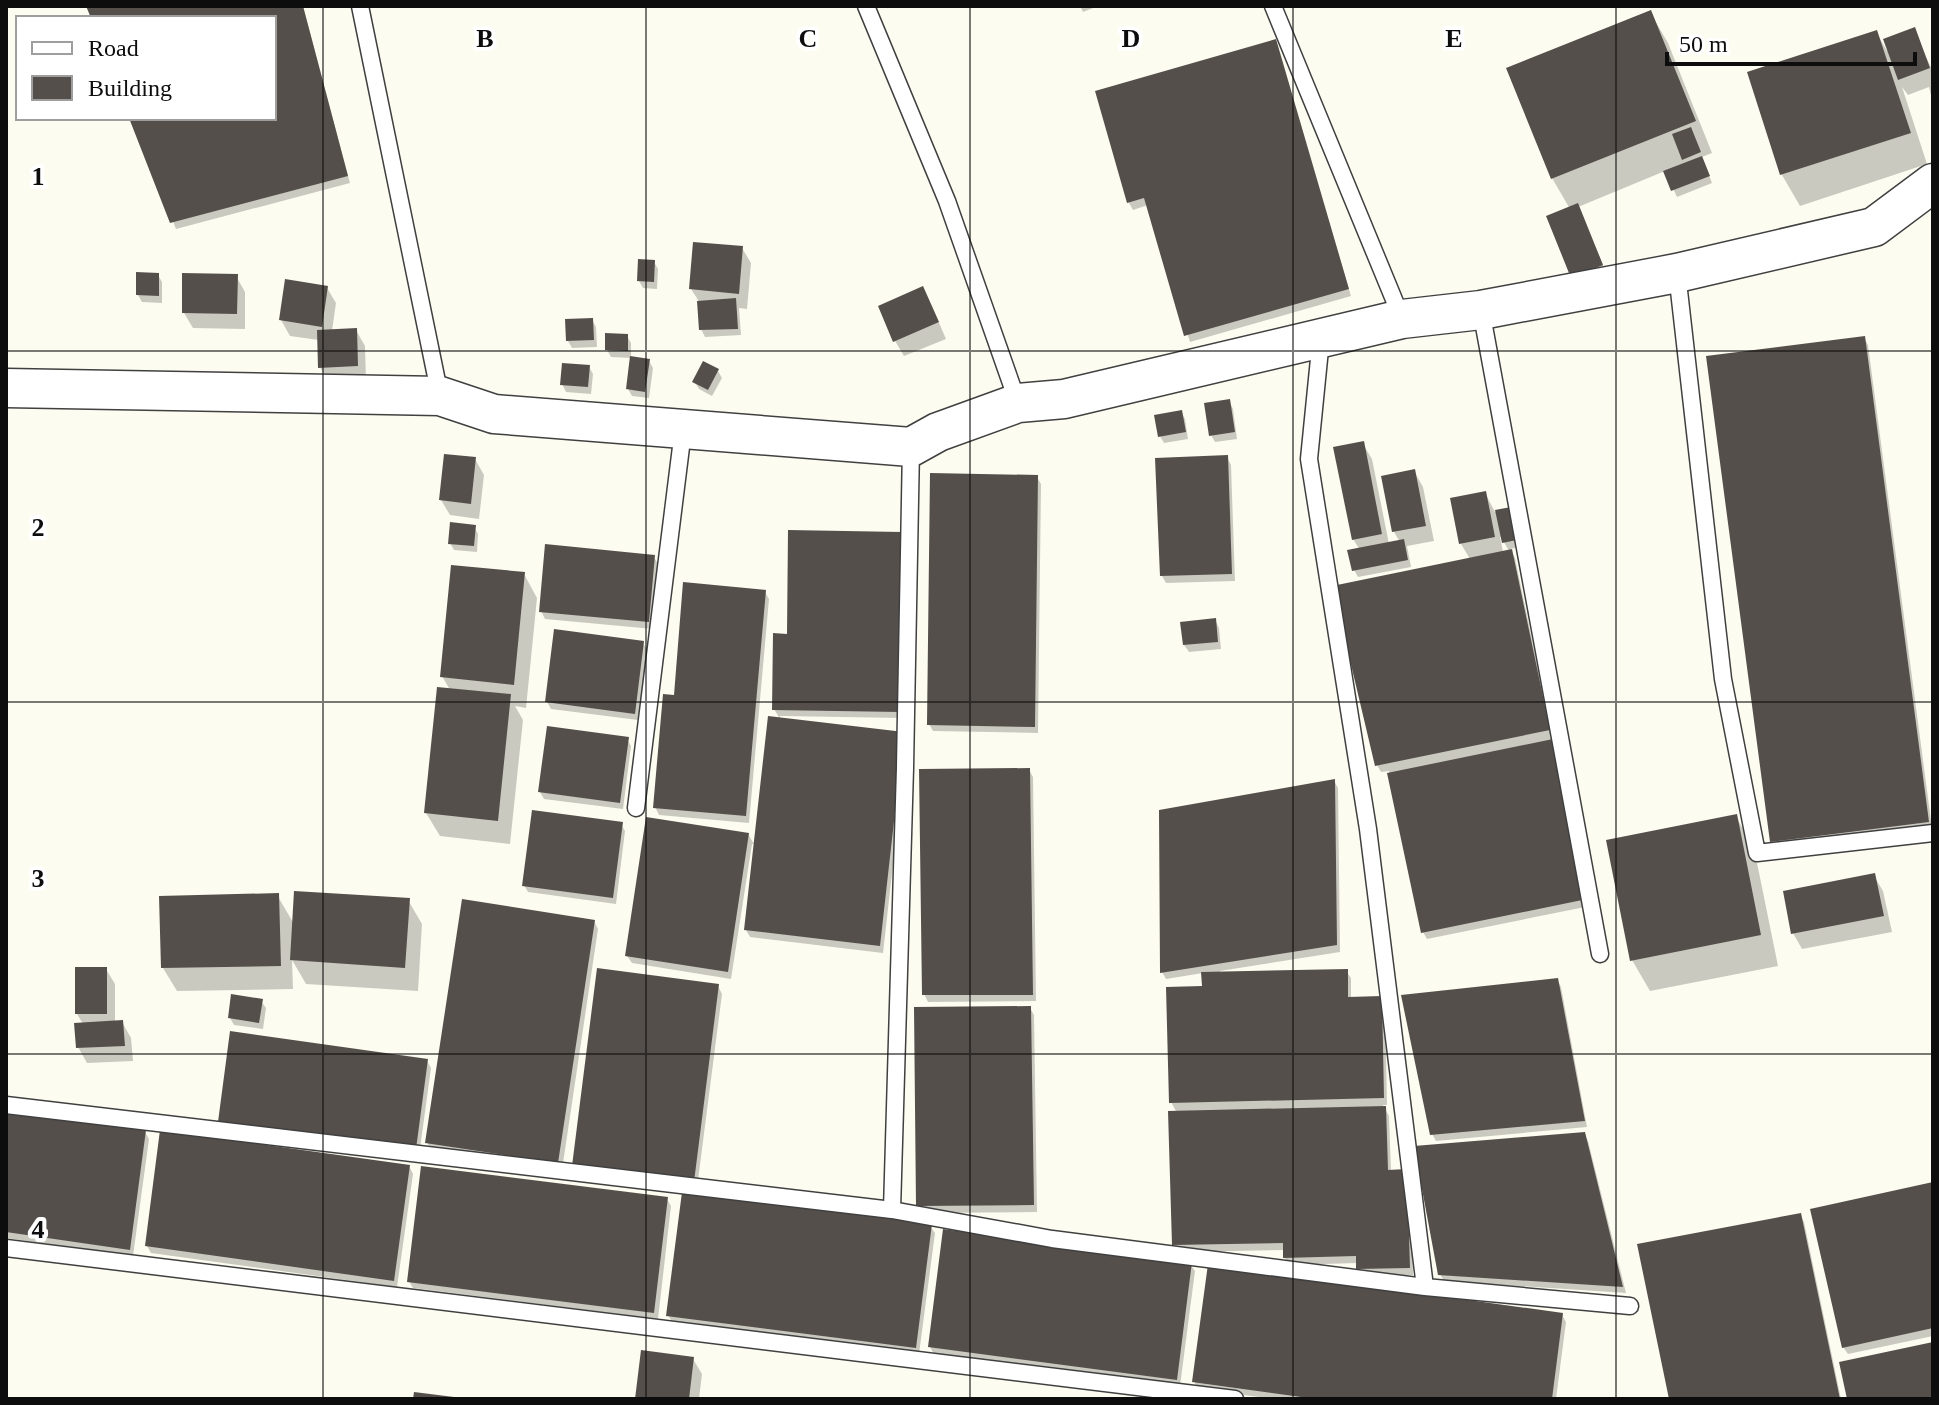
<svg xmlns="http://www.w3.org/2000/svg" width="1939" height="1405" font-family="'Times New Roman',serif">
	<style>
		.shadow { fill: #0003; fill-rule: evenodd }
		.building { fill: #554f4b }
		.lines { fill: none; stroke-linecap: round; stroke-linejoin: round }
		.service-casing { stroke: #404040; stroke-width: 19 }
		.tertiary-casing { stroke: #404040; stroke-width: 41 }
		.service { stroke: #fff; stroke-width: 16 }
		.tertiary { stroke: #fff; stroke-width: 38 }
		.grid { fill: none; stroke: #0d0d0d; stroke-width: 2; stroke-opacity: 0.55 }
		.grid-label { font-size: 26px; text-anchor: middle; font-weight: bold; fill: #0d0d0d; stroke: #fff; stroke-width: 8; stroke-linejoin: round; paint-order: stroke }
	</style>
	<rect width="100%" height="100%" fill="#fdfcf0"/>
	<path class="shadow" d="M88,6h215l47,177 -174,46 -45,-111h143v-100h-181z
		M1080,6h18l-15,6z
		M1650,12l18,31 44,110 -10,4 10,26 -35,14 -12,-26 -87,36 32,74 -28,12 -12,-84 -18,-31 -43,-109z
		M1914,30l19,42v32l-4,-17 -21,8 -6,-8 25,77 -127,42 -18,-31 -33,-101 127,-42 11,19z
		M1275,42l76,254 -161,46 -42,-137 -15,5 -4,-7 -32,-110z
		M742,248l9,15 -4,46 -8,-1 2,27 -36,2 -4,-8 -1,-26 -9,-14z
		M654,262l4,7 -1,20 -14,-1 -4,-7z
		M158,275l4,7v21l-20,-1 -4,-7z
		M236,276l9,16v37l-52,-1 -9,-15z
		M327,288l9,15 -4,28 24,-1 9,16 1,35 -37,2 -9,-16 -1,-27 -29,-4 -9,-16z
		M931,304l15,35 -42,17 -9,-15z
		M592,320l4,7 1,20 -25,1 -4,-7z
		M627,336l4,7v15l-20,-1 -4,-7z
		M1864,338l4,7 64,483 -156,20 -4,-7z
		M649,361l4,7 -4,30 -17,-2 -4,-7z
		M589,367l4,7 -2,20 -25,-2 -4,-8z
		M718,371l4,7 -10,18 -13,-7 -4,-7z
		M1229,401l4,8 4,30 -22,3 -4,-7z
		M1181,412l4,7 3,20 -24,4 -4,-7z
		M1363,444l9,15 17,85 11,-2 -6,-10 20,-61 9,16 11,54 -27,5 4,21 -53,10 -4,-7 6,-20 -7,-11z
		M1227,457l4,8 4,116 -69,2 -4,-7z
		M475,459l9,16 -5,44 -29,-4 -9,-15z
		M1037,477l4,7 -3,249 -105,-2 -4,-7z
		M1485,493l10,19 15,-3 10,38 -10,2 5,9 38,183 42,164 -168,34 -4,-7 -34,-161 -8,1 -4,-7 93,-206 -9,-15zM1500,537h1l8,14 -6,1z
		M474,527l4,7 -1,18 -23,-2 -4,-7z
		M790,532l113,186 -123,-2v3l127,22 -24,212 -133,-16 -4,-7 34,-211 -6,-10 15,-73z
		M654,557l4,7 -5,65 -108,-10 -4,-8z
		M524,574l13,24 -11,110 -11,-2 8,14 -13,124 -70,-8 -14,-23 24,-123 -8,-14z
		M765,592l4,7 -20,224 -90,-8 -4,-8 20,-110z
		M1215,620l4,8 2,21 -32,3 -5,-7z
		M643,643l4,7 -9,70 -87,-11 -4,-7z
		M627,739l4,7 -8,63 -79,-10 -4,-7z
		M1029,770l4,7 3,224 -108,1 -4,-8z
		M1334,781l4,7 2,164 -120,19v2l126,-2 5,7v21l34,7 2,99h-4l6,11 2,56 19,6 3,97 -51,1 -4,-13 -69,2 -4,-7v-8l-107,2 -5,-7 4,-132 -6,-11 33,-114 -1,-15 -37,6 -4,-7z
		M1736,817l18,31 24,118 -128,25 -18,-31z
		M621,824l4,7 -9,73 -88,-12 -4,-7z
		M748,834l6,10h-2l-21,135 -99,-16 -5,-7z
		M1874,876l9,15 9,41 -90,17 -9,-16z
		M277,895l17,29 114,-24 14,24 -4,67 -112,-7 -14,-24 1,29 -116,2 -14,-23z
		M594,921l4,8 -36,241 -131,-20 -4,-8z
		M106,969l9,15v39l7,-1 9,16 2,23 -46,2 -9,-16 5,-23 -6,-10z
		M1557,980l4,7 26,140 -151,14 -4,-7z
		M718,986l4,8 -25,194 -119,-15z
		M261,1001l5,7 -3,21 -29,-4 -4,-7z
		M1030,1008l4,7 3,197 -115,1 -4,-8z
		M427,1061l4,7 -12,88 -195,-27 -4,-8z
		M6,1112l139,20 4,7 -16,117 -127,-18z
		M1584,1134l4,7 38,152 -182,-12 -4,-7z
		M409,1166l4,8 -16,113 -246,-34 -4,-7z
		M1933,1184v152l-85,18 -5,-7z
		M667,1199l4,7 -13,113 -245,-31 -4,-7z
		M1800,1215l4,7 37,177h-170z
		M930,1226l5,7 -16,121 -247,-32 -4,-7z
		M1190,1264l5,7 -15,115 -246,-32 -4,-7z
		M1562,1315l4,7 -10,77h-283l-75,-10 -4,-8z
		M693,1359l9,15 -3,25h-62z"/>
	<path class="building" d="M86,6h217l45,170 -178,47 -41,-105h145v-100h-183z
		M1651,10l45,111 -145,58 -45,-111z
		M1915,27l15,41 -32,12 -15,-41z
		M1877,30l34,103 -131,42 -33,-103z
		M1276,39l73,250 -165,47 -40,-138 -17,5 -32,-112z
		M1691,127l10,25 -19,8 -10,-26z
		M1702,156l8,20 -39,15 -8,-20z
		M1578,203l25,62 -32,13 -25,-62z
		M693,242l50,4 -4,48 -50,-5z
		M638,259l17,1 -1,22 -17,-1z
		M136,272l23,1v23l-23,-1z
		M182,273l56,1 -1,40 -55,-1z
		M285,279l43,7 -6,41 -43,-7z
		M923,286l16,36 -46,20 -15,-36z
		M736,298l2,31 -39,1 -2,-29z
		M593,318l1,22 -28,1 -1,-22z
		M357,328l1,38 -40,2 -1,-38z
		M605,333l23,1v17l-23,-1z
		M1865,336l64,486 -159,20 -64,-486z
		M630,356l20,3 -5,33 -19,-3z
		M703,361l16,8 -11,21 -16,-8z
		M562,363l28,2 -2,22 -28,-2z
		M1230,399l5,33 -26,4 -5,-33z
		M1182,410l4,22 -28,5 -4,-22z
		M1364,441l18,93 -30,6 -19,-93z
		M444,454l32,3 -5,47 -32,-4z
		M1228,455l4,119 -72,2 -5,-118z
		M1415,469l11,57 -34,6 -11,-56z
		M930,473l108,2 -3,252 -108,-2z
		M1486,491l9,46 -36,7 -9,-46z
		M1511,507l6,33 -15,3 -7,-33z
		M450,522l26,3 -2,21 -26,-2z
		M788,530l114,2 -2,180 -128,-2 1,-77 14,1z
		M1404,539l4,21 -56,11 -5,-21z
		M545,544l110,11 -6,67 -110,-10z
		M1512,549l38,181 -175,36 -26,-110 -12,-71z
		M451,565l74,7 -11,113 -74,-8z
		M683,582l83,8 -20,226 -93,-8 10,-114 11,1z
		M1216,618l2,24 -35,3 -3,-23z
		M554,629l90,12 -9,73 -90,-12z
		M437,687l74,7 -13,127 -74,-8z
		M768,716l136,16 -24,214 -136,-16z
		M547,726l82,11 -9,66 -82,-11z
		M1558,738l34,160 -171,35 -34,-160z
		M1030,768l3,227h-111l-3,-226z
		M1335,779l2,166 -177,28 -1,-163z
		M532,810l91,12 -10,76 -91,-12z
		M1737,814l24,121 -131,26 -24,-121z
		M646,817l103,16 -21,139 -103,-16z
		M1875,873l9,43 -93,18 -8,-43z
		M294,891l116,7 -5,70 -115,-8z
		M279,893l2,73 -120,2 -2,-72z
		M462,899l133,21 -37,243 -133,-20z
		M75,967h32v47h-32z
		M597,968l122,16 -25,198 -122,-16z
		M1348,969v28l34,-1 2,102 -215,5 -3,-116 36,-1 -1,-14z
		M1558,978l27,143 -155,14 -29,-140z
		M231,994l32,5 -4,24 -31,-5z
		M1031,1006l3,199 -118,1 -2,-199z
		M123,1020l2,26 -49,2 -2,-25z
		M230,1031l198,28 -12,90 -198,-27z
		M1386,1106l2,64 19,-1 3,99 -54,1v-13l-73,2v-15l-111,2 -4,-134z
		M6,1110l140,20 -16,120 -124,-18z
		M160,1130l250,35 -16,116 -249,-35z
		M1585,1132l38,155 -185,-12 -24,-129z
		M421,1166l247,31 -14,116 -247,-31z
		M1933,1182v146l-91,20 -32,-139z
		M682,1192l250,32 -16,124 -250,-32z
		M1801,1213l39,186h-171l-32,-155z
		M943,1229l249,33 -15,118 -249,-33z
		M1208,1264l355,49 -11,86h-236l-124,-17z
		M1933,1342v57h-86l-8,-37z
		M641,1350l53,7 -5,42h-54z
		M414,1392l40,5v2h-41z"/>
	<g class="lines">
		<defs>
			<path id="service" d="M360,6l80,390
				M866,6l81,195 71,202
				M1273,6l129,313
				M1677,273l46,406 34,174 176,-20
				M1481,310l119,644
				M1321,339l-12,120 59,370 57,458
				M636,808l47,-377
				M6,1105l886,105 160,29 373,48 205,19
				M892,1210l13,-442 6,-321
				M6,1248l1229,151"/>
			<path id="tertiary" d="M6,388l434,8 54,18 417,33 27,-15 80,-29 46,-4 338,-80 79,-9 196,-37 197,-46 59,-44"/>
		</defs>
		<use href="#service" class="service-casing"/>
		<use href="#tertiary" class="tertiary-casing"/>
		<use href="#service" class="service"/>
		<use href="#tertiary" class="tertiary"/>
	</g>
	<path class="grid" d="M323,6v1393M646,6v1393M970,6v1393M1293,6v1393M1616,6v1393M6,351h1927M6,702h1927M6,1054h1927"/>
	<g class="grid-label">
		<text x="485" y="47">B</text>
		<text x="808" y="47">C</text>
		<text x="1131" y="47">D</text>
		<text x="1454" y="47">E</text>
		<text x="38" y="185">1</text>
		<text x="38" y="536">2</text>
		<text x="38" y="887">3</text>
		<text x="38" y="1238">4</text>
	</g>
	<rect width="1939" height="1405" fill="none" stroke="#0d0d0d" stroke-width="16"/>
	<rect x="16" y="16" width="260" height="104" fill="#ffffff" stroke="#9e9e9e" stroke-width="2"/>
	<rect x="32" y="42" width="40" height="12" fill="#ffffff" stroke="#9e9e9e" stroke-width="2"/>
	<text x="88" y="56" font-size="24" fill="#0d0d0d">Road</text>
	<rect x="32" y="76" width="40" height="24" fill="#554f4b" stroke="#9e9e9e" stroke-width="2"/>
	<text x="88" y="96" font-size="24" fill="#0d0d0d">Building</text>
	<path d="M1667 52v12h248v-12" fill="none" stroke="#0d0d0d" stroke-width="4"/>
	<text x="1679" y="52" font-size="24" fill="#0d0d0d" stroke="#ffffff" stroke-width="6" paint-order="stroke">50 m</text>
</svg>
